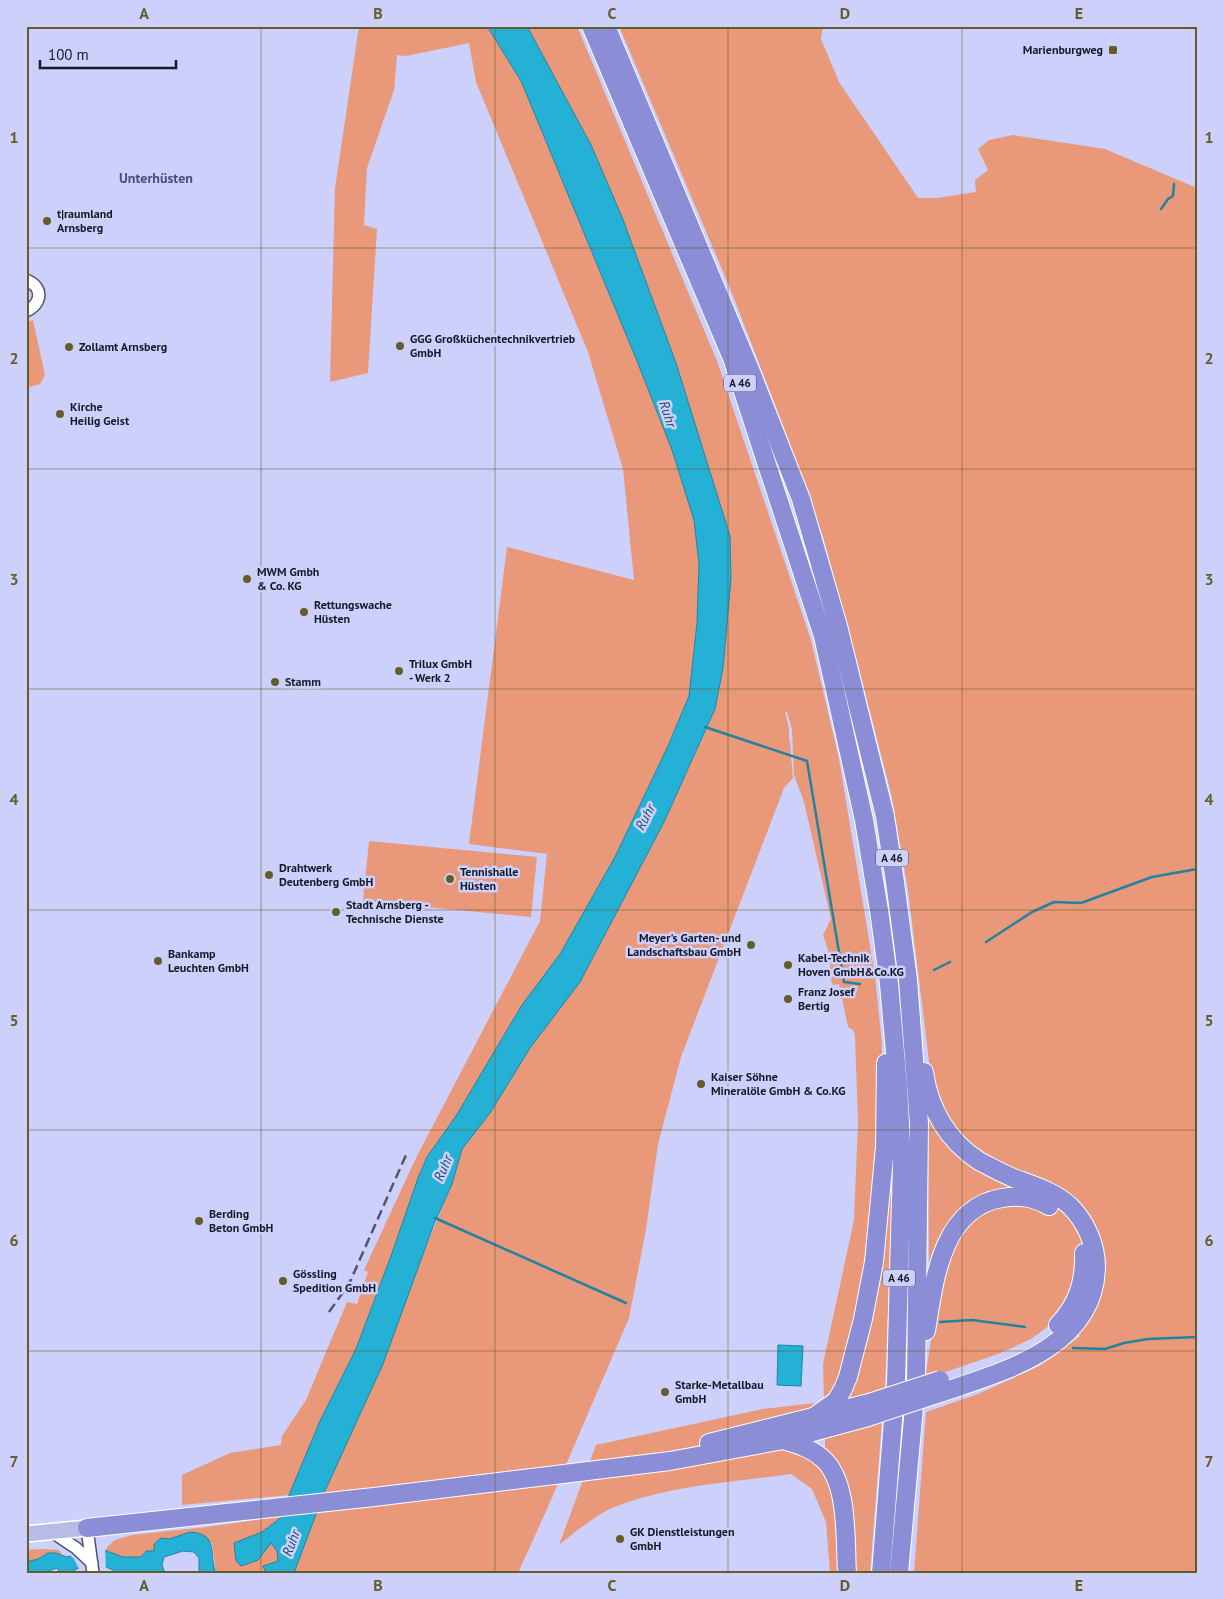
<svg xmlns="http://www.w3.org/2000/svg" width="1223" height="1599" font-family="'PT Sans',sans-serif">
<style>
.green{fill:#e99879}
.water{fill:#25b1d6;stroke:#2183a2}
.pier{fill:#ccd0fb}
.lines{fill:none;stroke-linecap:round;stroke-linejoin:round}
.stream{stroke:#2183a2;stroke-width:2.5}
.minor-casing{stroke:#505277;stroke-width:14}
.major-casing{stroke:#fff;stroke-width:18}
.highway-casing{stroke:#fff;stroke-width:20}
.minor{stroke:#fff;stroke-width:11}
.major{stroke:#b9bbe7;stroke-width:15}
.highway{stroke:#8b8ed7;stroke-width:18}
.rail{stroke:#54566e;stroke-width:2.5;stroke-dasharray:10 5;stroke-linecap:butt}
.highway-bridge-casing{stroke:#fff;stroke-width:20;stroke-linecap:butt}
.highway-bridge{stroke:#8b8ed7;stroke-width:18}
.grid{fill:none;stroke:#645d29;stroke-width:1;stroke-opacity:0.55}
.poi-dot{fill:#645d29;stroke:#ccd0fb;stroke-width:2}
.labels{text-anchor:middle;stroke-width:5;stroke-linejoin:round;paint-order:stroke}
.shield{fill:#ccd0fb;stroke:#4d4f67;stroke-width:1}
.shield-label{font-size:11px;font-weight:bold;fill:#171827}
.poi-label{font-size:12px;font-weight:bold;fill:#171827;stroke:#ccd0fb;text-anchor:start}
.neighbourhood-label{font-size:14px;font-weight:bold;fill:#4b4d72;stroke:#ccd0fb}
.water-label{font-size:14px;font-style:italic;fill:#1b5060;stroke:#ccd0fb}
.neatline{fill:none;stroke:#645d29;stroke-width:2}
.grid-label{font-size:16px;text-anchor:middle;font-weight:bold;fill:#645d29}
</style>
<rect width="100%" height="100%" fill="#ccd0fb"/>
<g class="green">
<path d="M359,26H487L521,81L635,356L672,450L694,520L699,564L697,623L689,696L668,746L615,857L560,954L522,1005L456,1116L427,1157L418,1178L391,1256L356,1349L320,1421L289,1495L182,1505V1475L230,1453L281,1445L282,1436L306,1400L347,1302L357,1304L368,1272L364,1270L416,1158L540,921L547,854L469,844L507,547L634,580L623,469L588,352L476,82L469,43L406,56L397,55L394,90L367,168L364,225L377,229L368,373L330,382L335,188Z"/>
<path d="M527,26H577L717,361L811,640L839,759L875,976L882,1045L879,1139L864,1285L843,1375L824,1402L807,1457L821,1467L831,1483L840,1573H830L826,1522L812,1489L791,1474C733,1482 672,1485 617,1506C598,1513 575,1532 559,1545L596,1445L763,1409L824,1402L823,1364L854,1220L858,1123L855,1036L853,1030L848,1027L839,984L833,985L829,974L831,959L823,935L831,919L804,802L794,775L792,729L787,712L785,711L789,729V738L790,743L793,778L784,788L681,1057L658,1144L646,1229L629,1318L547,1509L518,1573H294L324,1493L452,1184L462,1149L490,1113L530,1048L580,982L664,822L709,724L715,709L723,668L731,579L730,536L676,363L622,217L591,145Z"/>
<path d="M619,26H823L821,39L839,82L918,198H937L976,192L975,180L988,170L978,149L989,140L1013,135L1105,149L1197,188V1573H914L926,1412L978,1394L1039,1366L1080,1336L1058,1319L1031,1339L998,1354L925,1379L941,1275L929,1271L928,1119L940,1111L931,1077L908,890L891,793L857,661L823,537L789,441L730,288Z"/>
<path d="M33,320L45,375L40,384L26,388V323Z"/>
<path d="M369,841L537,857L531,917L363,901Z"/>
<path d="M889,1191L893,1192L885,1389L839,1407Z"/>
<path d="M882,1420L870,1573H856L825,1453V1435Z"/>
<path d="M283,1516L262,1532L234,1544L258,1560L271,1543L277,1551L278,1561L263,1566L265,1571L262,1573H216L212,1543L190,1532L169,1539L155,1551H146L141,1557H123L106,1551L107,1547L115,1540L132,1535L207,1527Z"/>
<path d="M44,1549L59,1550L62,1555L48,1553L38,1559L26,1562V1550Z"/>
</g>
<g class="water">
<path d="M487,26H527L591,145L622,217L676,363L730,536L731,579L723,668L715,709L664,822L580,982L530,1048L490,1113L462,1149L452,1184L434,1224L383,1364L324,1493L294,1573H262L265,1571L263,1566L278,1561L277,1551L271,1543L258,1560L241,1566L236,1561L234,1543L262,1532L283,1516L289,1495L320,1421L356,1349L391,1256L418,1178L427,1157L456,1116L522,1005L560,954L615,857L668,746L689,696L697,623L699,564L694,520L672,450L635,356L521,81Z"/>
<path d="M778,1345L803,1346L801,1386L777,1385Z"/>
<path d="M190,1532C220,1534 208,1554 216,1573H199V1558L194,1552L183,1551L164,1557L162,1565L165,1573H120L101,1565L85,1566L74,1570V1573H60L57,1568L43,1573H26V1562L38,1559L48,1553H56L67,1557L99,1548L123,1557H141L146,1551H154V1544L161,1538L169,1539Z"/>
</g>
<path class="pier" d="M100,1545L105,1547L106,1570L101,1568L80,1571L74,1559L69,1554L83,1546Z"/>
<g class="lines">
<g class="stream">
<path d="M1161,209L1168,199L1173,196L1174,184"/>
<path d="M705,727L807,761L844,982L860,984"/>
<path d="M986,942L1032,912L1054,902L1081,903L1152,877L1197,869"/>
<path d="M934,970L950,962"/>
<path d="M435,1218L626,1303"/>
<path d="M940,1322L972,1320L1025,1327"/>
<path d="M1073,1348L1105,1349L1124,1343L1148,1339L1197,1337"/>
</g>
<defs>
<g id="minor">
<path d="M26,280C44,287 42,304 26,311"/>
<path d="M87,1528L93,1573"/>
<path d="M52,1532L76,1548L92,1563"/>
</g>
<path id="major" d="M26,1534L87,1528"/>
<g id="highway">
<path d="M591,26L732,358L823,636L864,820L879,910L889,984L898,1086L902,1163L896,1382L881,1573"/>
<path d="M606,26L751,372L801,499L838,626L885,816L895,882L908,980L919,1124L916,1385L899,1573"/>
<path d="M924,1072C929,1109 948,1141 979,1161C991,1167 1003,1174 1016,1179C1035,1186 1055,1192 1070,1206C1086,1222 1096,1245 1096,1267C1095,1348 1002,1372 940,1393"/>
<path d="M1058,1325C1078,1304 1085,1281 1084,1253"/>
<path d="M926,1331C934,1282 941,1208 1002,1198C1020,1195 1033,1197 1049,1206"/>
<path d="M812,1418L836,1401L843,1389L848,1377L863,1319L874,1262L885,1147L886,1063"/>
<path d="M783,1440C796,1444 811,1448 822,1458C849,1481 845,1540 847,1573"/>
<path d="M709,1443L869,1403"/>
<path d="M87,1528L374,1497L670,1461L783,1440L868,1417"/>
</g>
</defs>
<use href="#minor" class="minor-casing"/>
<use href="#major" class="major-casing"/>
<use href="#highway" class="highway-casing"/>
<use href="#minor" class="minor"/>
<use href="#major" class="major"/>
<use href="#highway" class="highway"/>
<path class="rail" d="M329,1312L349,1284L406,1155"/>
<defs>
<g id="highway-bridge">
<path d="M869,1403L940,1380"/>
<path d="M868,1417L940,1393"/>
</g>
</defs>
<use href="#highway-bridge" class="highway-bridge-casing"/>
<use href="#highway-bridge" class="highway-bridge"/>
</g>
<path class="grid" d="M261,26V1573M495,26V1573M728,26V1573M962,26V1573M26,248H1197M26,469H1197M26,689H1197M26,910H1197M26,1130H1197M26,1351H1197"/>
<g class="poi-dot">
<rect x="1108" y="45" width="10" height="10" rx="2.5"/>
<circle cx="47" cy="221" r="5"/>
<circle cx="400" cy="346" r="5"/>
<circle cx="69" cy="347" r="5"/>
<circle cx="60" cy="414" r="5"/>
<circle cx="247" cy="579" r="5"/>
<circle cx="304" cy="612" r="5"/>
<circle cx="399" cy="671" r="5"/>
<circle cx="275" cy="682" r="5"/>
<circle cx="269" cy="875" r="5"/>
<circle cx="450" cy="879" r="5"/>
<circle cx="336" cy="912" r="5"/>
<circle cx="751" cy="945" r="5"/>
<circle cx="158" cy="961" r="5"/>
<circle cx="788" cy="965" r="5"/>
<circle cx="788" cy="999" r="5"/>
<circle cx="701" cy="1084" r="5"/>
<circle cx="199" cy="1221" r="5"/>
<circle cx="283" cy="1281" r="5"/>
<circle cx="665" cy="1392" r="5"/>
<circle cx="620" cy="1539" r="5"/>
</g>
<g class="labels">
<g class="shield">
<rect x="724" y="374.5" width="32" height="17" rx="4"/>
<rect x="876" y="849.5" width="32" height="17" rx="4"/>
<rect x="883" y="1269.5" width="32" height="17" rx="4"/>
</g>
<g class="shield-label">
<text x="740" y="387">A 46</text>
<text x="892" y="862">A 46</text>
<text x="899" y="1282">A 46</text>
</g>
<g class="poi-label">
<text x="1103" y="54" text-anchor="end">Marienburgweg</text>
<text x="57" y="218">t|raumland<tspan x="57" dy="14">Arnsberg</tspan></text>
<text x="410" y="343">GGG Großküchentechnikvertrieb<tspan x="410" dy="14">GmbH</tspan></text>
<text x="79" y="351">Zollamt Arnsberg</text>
<text x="70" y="411">Kirche<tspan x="70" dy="14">Heilig Geist</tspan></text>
<text x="257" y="576">MWM Gmbh<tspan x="257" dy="14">&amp; Co. KG</tspan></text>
<text x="314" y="609">Rettungswache<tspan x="314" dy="14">Hüsten</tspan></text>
<text x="409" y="668">Trilux GmbH<tspan x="409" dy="14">- Werk 2</tspan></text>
<text x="285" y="686">Stamm</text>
<text x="279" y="872">Drahtwerk<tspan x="279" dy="14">Deutenberg GmbH</tspan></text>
<text x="460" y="876">Tennishalle<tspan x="460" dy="14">Hüsten</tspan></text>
<text x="346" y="909">Stadt Arnsberg -<tspan x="346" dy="14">Technische Dienste</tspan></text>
<text x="741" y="942" text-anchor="end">Meyer's Garten- und<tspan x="741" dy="14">Landschaftsbau GmbH</tspan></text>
<text x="168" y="958">Bankamp<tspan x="168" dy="14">Leuchten GmbH</tspan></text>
<text x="798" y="962">Kabel-Technik<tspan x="798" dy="14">Hoven GmbH&amp;Co.KG</tspan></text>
<text x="798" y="996">Franz Josef<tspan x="798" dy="14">Bertig</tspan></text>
<text x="711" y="1081">Kaiser Söhne<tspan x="711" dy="14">Mineralöle GmbH &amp; Co.KG</tspan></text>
<text x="209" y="1218">Berding<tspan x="209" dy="14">Beton GmbH</tspan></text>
<text x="293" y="1278">Gössling<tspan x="293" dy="14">Spedition GmbH</tspan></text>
<text x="675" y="1389">Starke-Metallbau<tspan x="675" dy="14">GmbH</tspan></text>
<text x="630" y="1536">GK Dienstleistungen<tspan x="630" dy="14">GmbH</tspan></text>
</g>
<g class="neighbourhood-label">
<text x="156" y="183">Unterhüsten</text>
</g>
<g class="water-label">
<text transform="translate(668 414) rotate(72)" y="5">Ruhr</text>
<text transform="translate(645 817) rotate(-62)" y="5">Ruhr</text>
<text transform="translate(443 1168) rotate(-67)" y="5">Ruhr</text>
<text transform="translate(291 1543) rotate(-70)" y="5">Ruhr</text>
</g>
</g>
<rect width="1223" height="1599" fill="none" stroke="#ccd0fb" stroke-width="55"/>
<path d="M40 60v8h136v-8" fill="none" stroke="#171827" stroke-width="2.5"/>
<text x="48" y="60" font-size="15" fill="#171827" stroke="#ccd0fb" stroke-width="4" paint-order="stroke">100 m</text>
<rect x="28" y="28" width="1168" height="1544" class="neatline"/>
<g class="grid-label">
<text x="144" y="19">A</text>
<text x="378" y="19">B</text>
<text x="612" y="19">C</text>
<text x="845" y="19">D</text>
<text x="1079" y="19">E</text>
<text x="14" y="143">1</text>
<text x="1209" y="143">1</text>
<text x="14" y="364">2</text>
<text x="1209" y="364">2</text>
<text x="14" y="585">3</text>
<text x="1209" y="585">3</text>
<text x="14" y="805">4</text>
<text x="1209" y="805">4</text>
<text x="14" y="1026">5</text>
<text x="1209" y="1026">5</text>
<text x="14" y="1246">6</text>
<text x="1209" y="1246">6</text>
<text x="14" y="1467">7</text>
<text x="1209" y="1467">7</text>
<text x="144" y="1591">A</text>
<text x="378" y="1591">B</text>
<text x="612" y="1591">C</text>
<text x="845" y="1591">D</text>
<text x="1079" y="1591">E</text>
</g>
</svg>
